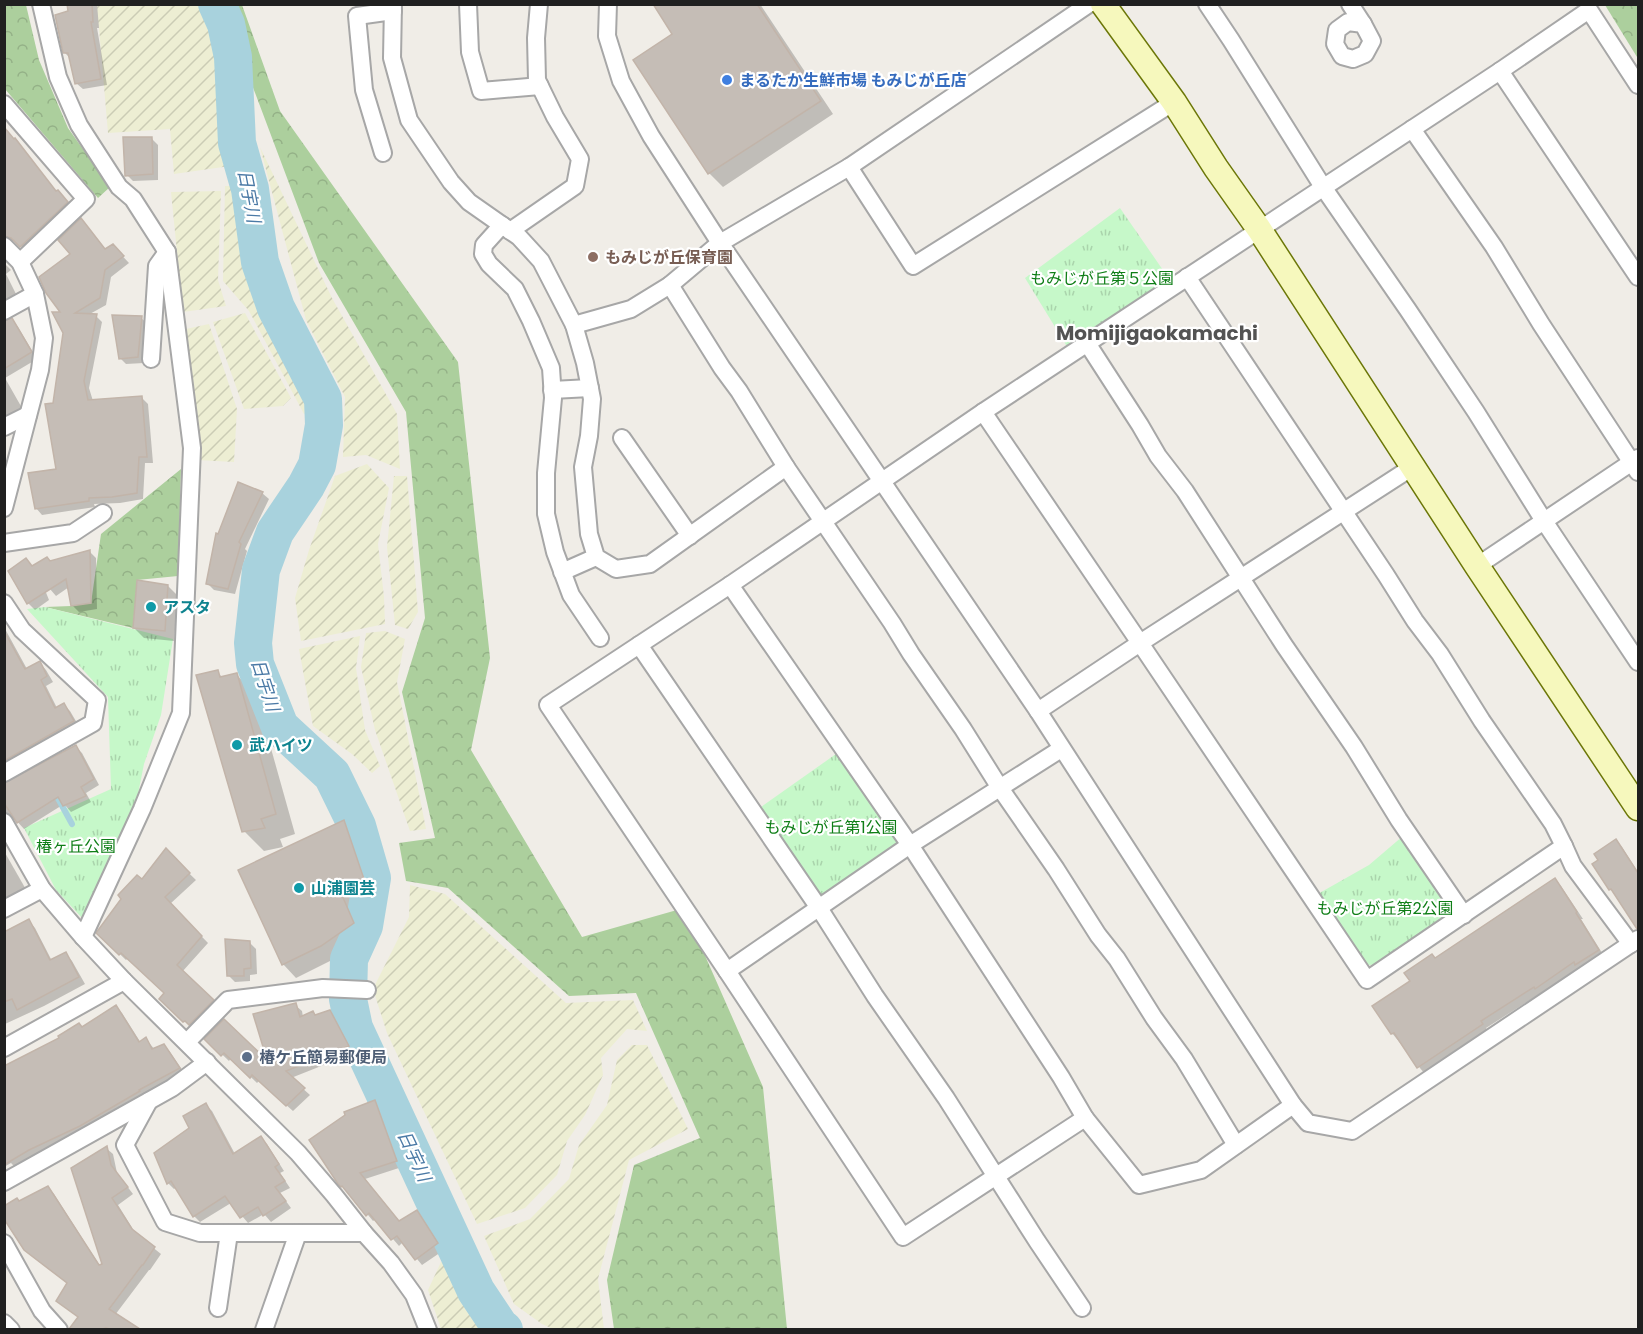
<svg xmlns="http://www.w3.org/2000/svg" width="1643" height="1334" font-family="Poppins,'Noto Sans JP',sans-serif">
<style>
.farmland{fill:url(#farmland-furrows)}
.forest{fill:url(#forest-crowns)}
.park{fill:url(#park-tufts)}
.shadow{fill:#0003}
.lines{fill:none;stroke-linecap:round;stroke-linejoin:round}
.stream{stroke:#a8d2dd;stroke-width:6}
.river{stroke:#a8d2dd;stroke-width:38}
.building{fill:#c5bdb6;stroke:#c2b4a9;stroke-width:1.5}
.street-casing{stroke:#a7a7a7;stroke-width:20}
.secondary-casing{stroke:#6c7708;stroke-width:27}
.street{stroke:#fff;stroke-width:16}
.secondary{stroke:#f6f8bd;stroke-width:24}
.shop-dot{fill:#3f7fe0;stroke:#fff;stroke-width:2}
.education-dot{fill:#8d6e63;stroke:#fff;stroke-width:2}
.culture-dot{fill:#0f9aa8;stroke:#fff;stroke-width:2}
.service-dot{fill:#5c6f8a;stroke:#fff;stroke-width:2}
.labels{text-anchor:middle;stroke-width:4.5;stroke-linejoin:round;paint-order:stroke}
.shop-label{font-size:16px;font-weight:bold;fill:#366cbe;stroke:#fff;text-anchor:start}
.education-label{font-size:16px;font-weight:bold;fill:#785e54;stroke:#fff;text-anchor:start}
.park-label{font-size:16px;fill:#0e7e16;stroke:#fff}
.culture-label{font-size:16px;font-weight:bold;fill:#0d838f;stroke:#fff;text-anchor:start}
.service-label{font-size:16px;font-weight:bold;fill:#4e5e75;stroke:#fff;text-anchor:start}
.water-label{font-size:18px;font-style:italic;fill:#4b7aa6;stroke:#fff}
.quarter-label{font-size:20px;font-weight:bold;fill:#535353;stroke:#fff}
</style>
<defs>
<pattern id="farmland-furrows" width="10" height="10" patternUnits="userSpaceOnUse" patternTransform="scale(1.5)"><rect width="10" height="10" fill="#edeed3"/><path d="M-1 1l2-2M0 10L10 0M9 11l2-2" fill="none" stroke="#cbccb5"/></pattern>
<pattern id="forest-crowns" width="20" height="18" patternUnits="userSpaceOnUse" patternTransform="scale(1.5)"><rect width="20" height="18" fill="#accf9d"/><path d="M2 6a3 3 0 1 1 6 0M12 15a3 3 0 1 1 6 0" fill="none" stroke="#94b187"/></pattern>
<pattern id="park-tufts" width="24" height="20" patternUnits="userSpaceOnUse" patternTransform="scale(1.5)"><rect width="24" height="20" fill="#c6f8c9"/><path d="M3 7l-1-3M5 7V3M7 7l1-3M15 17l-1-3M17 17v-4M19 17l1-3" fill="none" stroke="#aad4ac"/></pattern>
</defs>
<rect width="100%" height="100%" fill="#f0ede7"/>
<g class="farmland">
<path d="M97,5H205L228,62L237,165L174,174L170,129L108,133Z"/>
<path d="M260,147L332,298L397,414L400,469L366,455L343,457L345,397L306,320Z"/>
<path d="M225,186H241L247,262L256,287L285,340L317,410L304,414L249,311L223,281Z"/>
<path d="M221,191L218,280L226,306L183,312L171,192Z"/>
<path d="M245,313L291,398L283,406L244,409L213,322Z"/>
<path d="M209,324L237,409L234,462L197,460L186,329Z"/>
<path d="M367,464L389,488L378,544L384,597L385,624L301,641L295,598L309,550L335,476Z"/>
<path d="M394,476H407L418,612L408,629L395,625L387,547Z"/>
<path d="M385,631L405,639L397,682L426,829L410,831L375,730L361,667L366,633Z"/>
<path d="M360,636L356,668L365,730L380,766L372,773L352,754L313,726L299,649Z"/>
<path d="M410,885L445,894L566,1003L633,1000L647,1031L627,1029L601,1058L603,1075L585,1115L567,1141L557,1175L525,1208L477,1224L387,1033L373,989L409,917Z"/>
<path d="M632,1045H647L688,1129L629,1160L598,1279L604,1329H553L542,1324L514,1304L484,1236L530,1219L569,1179L579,1145L607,1105L617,1060Z"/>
<path d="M441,1262H455L494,1329H441L428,1290Z"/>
</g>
<g class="forest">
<path d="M4,5H26L39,60L68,128L110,187L98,198L5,89Z"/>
<path d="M222,5H242L280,111L458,362L490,658L471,750L582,937L684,908L763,1087L787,1329H614L607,1280L634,1165L700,1138L636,993L569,996L448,888L406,881L399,843L435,838L402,692L425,618L406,412L319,263Z"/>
<path d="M1605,5H1638L1637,57Z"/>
<path d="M181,469L178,576L137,580L133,628L45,607L71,606L91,603L101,534Z"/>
</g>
<g class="park">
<path d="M1120,208L1174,286L1071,353L1025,278Z"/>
<path d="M45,607L173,639L161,715L144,764L136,804L84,920L56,890L24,828L111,789L108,697L27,609Z"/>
<path d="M843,749L910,845L819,908L754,812Z"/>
<path d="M1403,836L1447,906L1446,919L1381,964L1369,965L1355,952L1316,895L1369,865Z"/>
</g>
<g class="shadow">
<path d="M69,4H97L99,28H97L107,85L83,89L76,83L71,59L65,53L70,12Z"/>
<path d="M662,4H760L833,114L723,187L709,173L635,60L674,34Z"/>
<path d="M4,128L57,193L64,198L73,209L28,253L20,245L14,241L4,244Z"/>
<path d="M151,138L158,145V180L133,181L127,175Z"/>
<path d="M113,246L129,263L111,277L106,305L88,315L96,316L102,322L89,388L93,401L141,397L148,404L153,463H145L143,499L120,503L94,504L95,507L42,515L36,508L58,470L55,404L65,333L64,314L106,250Z"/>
<path d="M4,263L11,270L6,274L17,296L4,309Z"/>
<path d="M141,318L148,324L144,363L126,364L120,358Z"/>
<path d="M12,320L18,327L37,359L5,378L22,408L4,418V323Z"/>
<path d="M262,493L269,499L245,549L247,551L235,594L214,590L207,583L219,536Z"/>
<path d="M90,552L96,558L97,609L79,612L73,606L69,587L56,596L50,589L45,563Z"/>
<path d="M10,572L39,575L49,600L35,610L28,603Z"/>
<path d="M168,586L178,596L174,641L144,638L134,628Z"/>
<path d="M4,627L27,669L40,663L46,670L53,682L46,686L57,708L64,705L70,711L80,728L13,766L6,759L4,760Z"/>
<path d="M217,672L223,678L237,675L256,695L295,834L280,839L283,847L264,851L244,831Z"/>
<path d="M76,747L82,753L99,785L86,793L91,802L71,812L64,804L24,829L15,819L6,818L4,820V789Z"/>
<path d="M343,822L357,835L377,896L353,907L366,937L334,959L296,978L283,964Z"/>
<path d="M1616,841L1622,847L1638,872V928L1617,895L1610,889Z"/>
<path d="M4,851L28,893L4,903Z"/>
<path d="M166,851L196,880L170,904L208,943L182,972L219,1007L191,1027L161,999L166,993L128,958L126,960L98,933Z"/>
<path d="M1555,880L1561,886L1583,919H1581L1604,956L1542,994L1541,993L1486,1028L1488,1031L1424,1073L1392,1033L1412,982L1435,959Z"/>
<path d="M29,921L35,928L52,961L66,954L72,961L85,984L44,1006L5,1024L6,1026L4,1027V942Z"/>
<path d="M249,942L256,949L257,974L250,975V981L235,982L229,976Z"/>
<path d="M295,1005L302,1011L303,1017L313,1013L317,1016L330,1011L336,1018L354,1053L291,1078L310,1095L293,1111L259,1081L257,1083L231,1058L229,1061L206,1039L270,1066Z"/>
<path d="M116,1007L122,1013L141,1043L146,1039L155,1050L164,1045L170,1052L185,1074L16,1168L11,1163L4,1167V1067L82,1028Z"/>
<path d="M375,1101L381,1108L402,1167L365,1179L400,1222L417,1212L423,1218L444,1250L422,1265L403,1242L399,1246L376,1219L373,1221L349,1192Z"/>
<path d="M206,1105L212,1111L235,1154L260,1138L267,1144L284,1171L280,1173L290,1188L280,1193L291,1208L271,1222L264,1214L248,1223L231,1203L200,1222L194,1216L177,1187L174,1189L168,1183L191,1128Z"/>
<path d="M106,1148L113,1154L117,1173L133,1194L118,1205L136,1234L161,1254L150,1270H149L115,1315L132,1328L128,1330H80L75,1324L79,1318L68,1284L19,1202L48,1188L54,1194L100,1266L103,1265Z"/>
</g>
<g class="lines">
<path class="stream" d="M54,791L72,824"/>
<path class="river" d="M217,4L226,24L233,57L237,143L250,189L260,262L276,308L323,399L324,425L317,465L306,486L275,532L261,570L253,643L255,664L280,727L332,775L357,826L372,878L364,926L349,959L348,999L354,1028L476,1291L500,1327L504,1330"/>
</g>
<g class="building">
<path d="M67,4H92L93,22H91L101,79L75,84L68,53H63L55,15L68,11Z"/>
<path d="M653,4H757L821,101L708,174L633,60L672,34Z"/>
<path d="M4,127L14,139L15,138L56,191L58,190L68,202L20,247L11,238L4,236Z"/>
<path d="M123,137H152L153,174L125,176Z"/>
<path d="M81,218L105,249L113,244L124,256L105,270L100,298L75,313L97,314L84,381L88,400L142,396L147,457H139L137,493L112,497L89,498V501L35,509L28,473L56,469L45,404L53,403L63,333L52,312H60L46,293L39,277L70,254L58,240Z"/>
<path d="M112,315L142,316L138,357L119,359Z"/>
<path d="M12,318L32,352L4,369V321Z"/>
<path d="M238,482L263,492L239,542L241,544L228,589L206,584L216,533L218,534Z"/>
<path d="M90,550L91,603L71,606L66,579L27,604L8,571L26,558L32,566L47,557L50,561Z"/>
<path d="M137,580L168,585L165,631L133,628Z"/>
<path d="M4,631L25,669L40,661L47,676L41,680L55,708L64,703L74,721L4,761Z"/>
<path d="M218,670L220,677L237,673L276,814L261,819L265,828L242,832L196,675Z"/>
<path d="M76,745L94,779L81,787L86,796L63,806L58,797L17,823L4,803V783Z"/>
<path d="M344,820L365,882L341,893L354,923L321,946L282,965L238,870Z"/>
<path d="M1616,839L1638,873V929H1637L1611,889L1609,890L1592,864L1598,860L1594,854Z"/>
<path d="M166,848L190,873L165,897L202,936L177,965L214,1000L189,1025L185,1021L183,1022L159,999L164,993L121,953L119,955L96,933L121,899L118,895L137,875L142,879Z"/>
<path d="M1555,878L1577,912L1576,913L1599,950L1575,965L1574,962L1535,989L1534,987L1481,1021L1483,1024L1417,1068L1394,1033L1391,1034L1372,1006L1410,981L1404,973L1432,954L1435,958Z"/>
<path d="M29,919L50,960L66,952L79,977L17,1010L12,999L4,1002V932Z"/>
<path d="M225,939L250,941L251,968L244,969V976H227Z"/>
<path d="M296,1003L300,1017L313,1011L315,1015L330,1010L349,1046L286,1071L305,1088L286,1106L252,1075L250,1078L224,1053L221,1056L204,1039L224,1019L267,1060L253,1014Z"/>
<path d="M116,1005L139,1042L146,1037L152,1049L164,1044L180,1068L139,1090L140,1091L80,1126L29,1150L4,1165V1066L59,1038L58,1036L79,1023L82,1027Z"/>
<path d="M375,1100L397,1161L360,1173L399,1221L417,1210L438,1243L415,1260L397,1236L391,1240L369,1213L366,1216L342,1186L341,1187L338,1184L309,1140L345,1115L344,1112Z"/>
<path d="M206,1103L233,1154L261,1136L279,1164L275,1167L285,1181L275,1187L286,1201L263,1216L258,1207L240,1218L225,1196L193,1217L171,1181L167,1184L154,1153L189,1128L183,1116Z"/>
<path d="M107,1146L111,1165L128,1187L112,1198L132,1229L155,1247L143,1265H142L109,1309L140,1329H110L106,1328L102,1329H69L78,1317L56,1301L67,1283L24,1250L4,1219V1206L17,1198L19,1201L48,1186L99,1265L102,1264L71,1168Z"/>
</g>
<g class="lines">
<defs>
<g id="street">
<path d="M41,4L58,77L79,125L119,187L133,199L167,252L192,448L181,713L142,809L83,937"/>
<path d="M393,4L392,58L409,120L451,182L469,202L519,237L541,261L574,325L631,309L670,285L722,368L739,391L786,467L892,623L911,654L963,729L1000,788L1056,869L1098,935L1117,959L1154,1018L1184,1059L1236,1145"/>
<path d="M468,4L470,52L481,91L540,86"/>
<path d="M608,4L607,36L621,81L651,136L720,243L1038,711L1293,1105L1308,1123L1352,1131L1638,939"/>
<path d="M1089,4L849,167L913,266L1174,102"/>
<path d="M1207,4L1231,40L1323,187L1408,310L1476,412L1544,521L1638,662"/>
<path d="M1350,4L1363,24"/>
<path d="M1348,22L1363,24L1372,41L1365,54L1353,59L1342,56L1335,44L1337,30Z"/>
<path d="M1500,71L1638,277"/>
<path d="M4,104L86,199L20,262"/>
<path d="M1412,129L1494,247L1541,324L1638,472"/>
<path d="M383,153L364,90L357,16L393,11"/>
<path d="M502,225L484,245L483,254L489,264L515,289L531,321L551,368L553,398L546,473V514L555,552L571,595L600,638"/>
<path d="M510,231L575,186L580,159L555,117L537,80L536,38L539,4"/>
<path d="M4,246L20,262L35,294L44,338L40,370L4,508"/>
<path d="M1187,277L1386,575L1415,621L1440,654L1482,721L1553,824L1564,846"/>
<path d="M670,285L720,243L849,167"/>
<path d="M4,311L35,294"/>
<path d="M574,325L585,363L592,399L589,436L583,467L589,534L596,557L616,569L650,564L786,467"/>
<path d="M1087,343L1140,425L1158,456L1185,491L1284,645L1354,747L1399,820L1464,915"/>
<path d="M151,359L157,266L167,252"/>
<path d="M552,390L590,388"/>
<path d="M983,412L1140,643L1367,980L1564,846L1573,866L1631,944"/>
<path d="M4,427L28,415"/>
<path d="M622,438L690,536"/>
<path d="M4,543L73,533L103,513"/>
<path d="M1477,566L1638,458"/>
<path d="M562,572L596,557"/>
<path d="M730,585L910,845L1061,1077L1085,1118L1139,1185L1201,1170L1293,1105"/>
<path d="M4,603L22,630L97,700L93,723L4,773"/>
<path d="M639,645L819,908L875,996L946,1098L1037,1241L1082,1308"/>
<path d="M1038,711L1140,643L1414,466"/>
<path d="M4,822L42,889L83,937L124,981L298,1153L334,1195L364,1233L391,1263L414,1295L428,1330"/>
<path d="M4,909L42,889"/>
<path d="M727,971L910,845L1061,749"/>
<path d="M187,1042L228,1000L323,988L367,990"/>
<path d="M4,1048L124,981"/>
<path d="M149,1101L125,1145L165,1222L200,1233H364"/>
<path d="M1085,1118L903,1237L727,971L548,705L730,585L983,412L1500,71L1589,10L1638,85"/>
<path d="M4,1182L172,1088L207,1062"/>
<path d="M4,1243L42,1311L59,1330"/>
<path d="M218,1308L229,1233"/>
<path d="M4,1323L11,1330"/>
<path d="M264,1330L298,1233"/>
</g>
<path id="secondary" d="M1103,4L1174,102L1216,168L1259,229L1477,566L1638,808"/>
</defs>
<use href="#street" class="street-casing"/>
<use href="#secondary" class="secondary-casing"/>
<use href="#street" class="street"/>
<use href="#secondary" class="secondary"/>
</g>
<circle class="shop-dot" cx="727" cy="80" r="6"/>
<circle class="education-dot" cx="593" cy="257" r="6"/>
<g class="culture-dot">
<circle cx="151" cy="607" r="6"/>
<circle cx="237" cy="745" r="6"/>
<circle cx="299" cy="888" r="6"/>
</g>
<circle class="service-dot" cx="247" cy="1057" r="6"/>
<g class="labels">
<g class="shop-label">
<text x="739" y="86">まるたか生鮮市場 もみじが丘店</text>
</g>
<g class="education-label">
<text x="605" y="263">もみじが丘保育園</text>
</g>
<g class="park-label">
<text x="1102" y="284">もみじが丘第５公園</text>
<text x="831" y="833">もみじが丘第1公園</text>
<text x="76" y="852">椿ヶ丘公園</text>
<text x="1385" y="914">もみじが丘第2公園</text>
</g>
<g class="culture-label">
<text x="163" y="613">アスタ</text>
<text x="249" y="751">武ハイツ</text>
<text x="311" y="894">山浦園芸</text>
</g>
<g class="service-label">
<text x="259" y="1063">椿ケ丘簡易郵便局</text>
</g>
<g class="water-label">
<text transform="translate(249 196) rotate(79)" y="6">日宇川</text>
<text transform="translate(265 685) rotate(72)" y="6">日宇川</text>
<text transform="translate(414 1156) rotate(65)" y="6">日宇川</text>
</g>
<g class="quarter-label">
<text x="1157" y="340">Momijigaokamachi</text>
</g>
</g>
<rect width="1643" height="1334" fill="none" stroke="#202020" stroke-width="12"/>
</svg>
